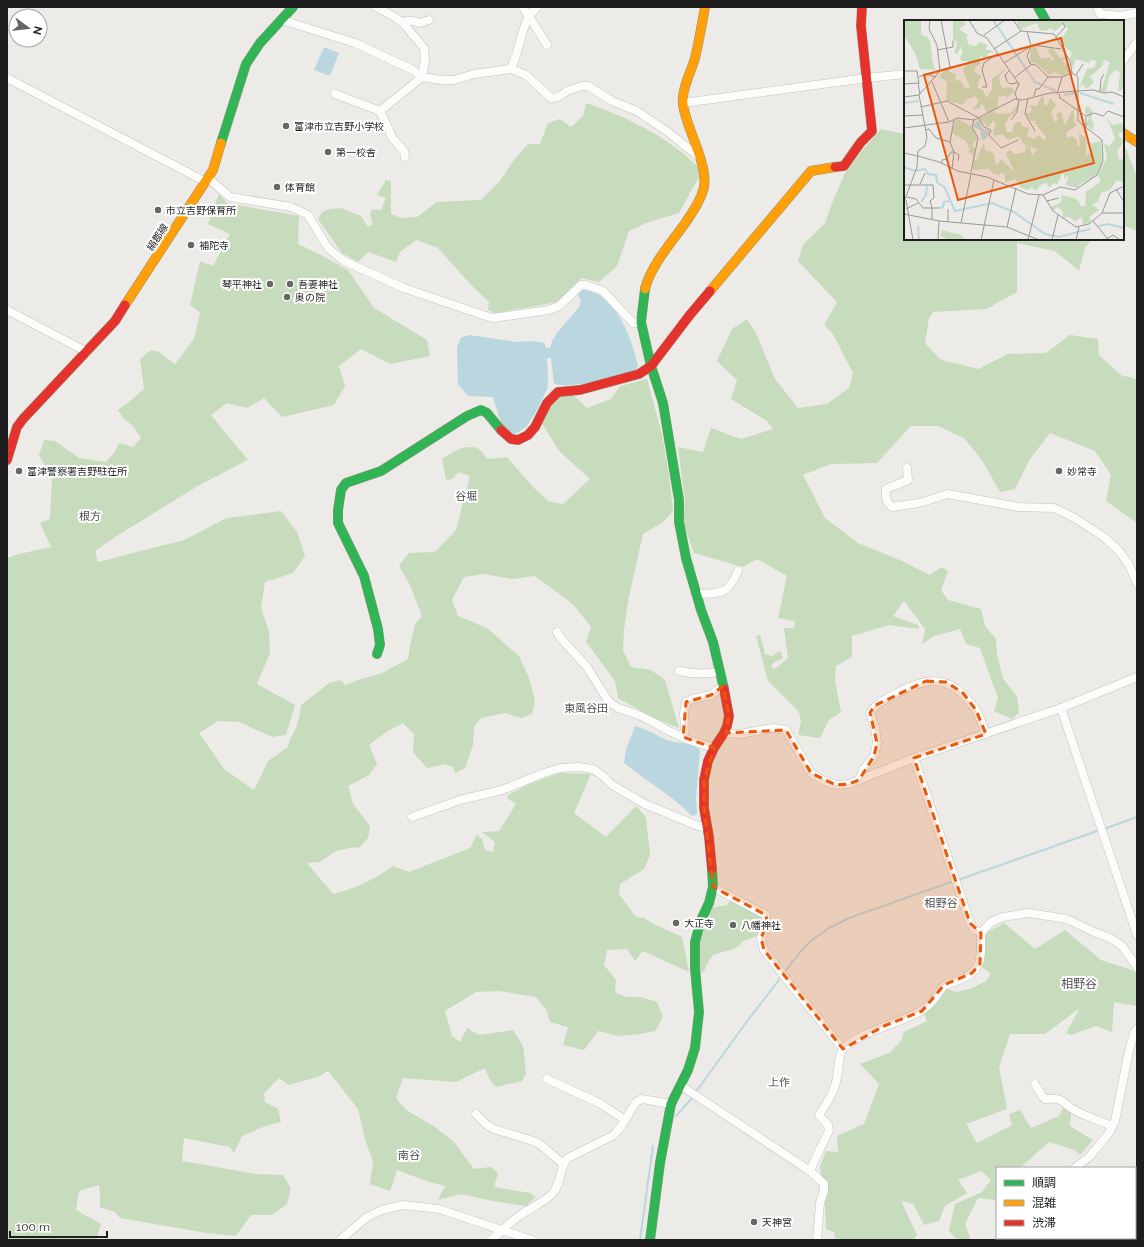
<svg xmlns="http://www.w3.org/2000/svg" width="1144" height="1247" font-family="Raleway,'Noto Sans JP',sans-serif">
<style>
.forest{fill:#c6dcbc}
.water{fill:#bad7e0}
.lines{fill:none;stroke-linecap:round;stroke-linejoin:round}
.stream{stroke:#bad7e0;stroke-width:2}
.street-casing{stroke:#c5c4c3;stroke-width:9}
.fast-casing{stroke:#94977e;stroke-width:10}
.slow-casing{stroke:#94977e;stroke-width:10}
.jam-casing{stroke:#94977e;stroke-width:10}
.street{stroke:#fcfcfb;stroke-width:8}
.fast{stroke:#30b455;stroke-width:9}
.slow{stroke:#ff9f0a;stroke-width:9}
.jam{stroke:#e5322d;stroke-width:9}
.marked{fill:#e8590c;fill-opacity:0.2;stroke:#e8590c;stroke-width:3;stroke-dasharray:8 5;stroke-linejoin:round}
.poi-dot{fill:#666664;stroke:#fff;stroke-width:1.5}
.labels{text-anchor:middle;stroke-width:4;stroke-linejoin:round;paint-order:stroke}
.poi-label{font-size:10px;fill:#1e1e1e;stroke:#fff;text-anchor:start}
.street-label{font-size:10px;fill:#1e1e1e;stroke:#fff}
.neighbourhood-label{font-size:11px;fill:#515151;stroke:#fff}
.quarter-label{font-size:12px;fill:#515151;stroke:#fff}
.inset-river{fill:none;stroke:#bad7e0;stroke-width:2}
.inset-road{fill:none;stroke:#9a9997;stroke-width:1}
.view{fill:#e8590c;fill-opacity:0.15;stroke:#e8590c;stroke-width:2}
.inset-edge{fill:none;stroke:#1e1e1e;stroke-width:2}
</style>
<rect width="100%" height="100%" fill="#ecebe7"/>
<g class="forest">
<path d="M586,103C619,114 651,129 679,150C687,156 694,164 702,171L679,213L646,223L629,231L617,266L599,282L582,278L558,302L495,313L488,310L489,302L472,286L438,248L416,240L400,252L396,262L368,252L358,262L342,253L318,219L322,212L330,209L341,208L361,216L368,227L373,224L370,216L372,209L381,210L386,198L377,195L386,180L391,181V214L401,218L417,217L437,202L481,200L500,181L514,160L528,144H540L548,123L560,119L571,127L583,116Z"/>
<path d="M881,129L905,134V239H1092L1085,248L1079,271L1055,251L1017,243V292L986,309L933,312L929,318L925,343L941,360L979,369L1007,354L1046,353L1070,335L1098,339L1099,355L1122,376L1131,377L1137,380V523L1106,501L1111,475L1095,451L1050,433L1030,459L1015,489L1000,492L982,460L964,438L938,426H911L877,463L831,464L803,475L825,518L858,543L902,561L929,575L942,567L948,571L941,590L948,600L981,609L985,626L996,639L997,654L1003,679L1017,696L1019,713L1012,719L994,711L998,698L980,648L966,644L960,629L934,636L922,644L925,629L904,601L893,616L918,625L919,629L889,625L852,636V657L836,666L835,681L841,712L829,720L820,738L798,735L801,722L799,712L768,681L756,636L760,635L765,654L772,656L780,651L783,658L773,663L771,667L775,669L788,658L784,628H794L795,621L778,618L787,576L757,559L743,567L694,553L683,522L685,501L678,447L703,452L711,428L741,439L773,429L767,421L731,399L737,380L717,361L732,329L747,319L756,333L775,379L798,408L827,404L849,388L853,373L833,334L824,325L837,302L798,261L803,245L825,223L832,203L844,175L866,146Z"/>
<path d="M1123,146L1127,150L1130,160L1137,176V231L1123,225Z"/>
<path d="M219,194L227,203L299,216L298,244L319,254L348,270L374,308L427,340L430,356L390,364L361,349L339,366L345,386L334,405L282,417L264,398L247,408L227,403L211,415L248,460L201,484L115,537L95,551L98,562L184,540L227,518L281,511L297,532L305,556L293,573L265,582L261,608L269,632L270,653L257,684L295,705L286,735L272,737L239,722L218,721L199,733L224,769L254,790L268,761L288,747C290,735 295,734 297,725C299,719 300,712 301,705L329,683L341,680L345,685L358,680L382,673L408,659L410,646L415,624L422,616L410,585L399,566L409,553L435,552L456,530L470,476L458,472L453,479L446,480L442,459C453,452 466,443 479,449C482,451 485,456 487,459L507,457L532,486L548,501L563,504L590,479L559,451L542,423L554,396L572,394L587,408L611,399L620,386L647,379L662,434L669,475L673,511L663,522L643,534L628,601L624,630L623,650L631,667L651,670L665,680L679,728L654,718L618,698L615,681L586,642L591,627L573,604L535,576L512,579L485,574L464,577L452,600L458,616L487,628L519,656L529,678L532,689L535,701L532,714L521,718L505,713L481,718L474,727L473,745L465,768L455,773L453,767L445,764L427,768L413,752L414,734L403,723L386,732L369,745L377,764L369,775L348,786L353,804L370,826L368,838L359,848L354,847L336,851L320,862L307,863L333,894C355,889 375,879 393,866L409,872L470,848L477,835L482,839L485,850L493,852L495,842L482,832L499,831L516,804L507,798L508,795L529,784L560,773L591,774L574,813L606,837L636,806L646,817L650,855L644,869L620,884L619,894L636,917L644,918L652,923L682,937L689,972L643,951L635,961L627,949L607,950L604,965L616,980L615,992L626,997H640L657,1002L663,1017L655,1031L641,1034L618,1036L598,1031L584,1050L563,1045L568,1027L550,1022L546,1009L536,997L499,991L476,992L445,1011L452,1036L460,1042L467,1028L479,1035L513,1030L523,1046L526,1074L522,1081L496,1087C490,1082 488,1075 485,1068L456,1082L403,1078L396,1098L406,1110L435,1127L453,1141L474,1169L491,1167L498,1173L494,1187L530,1193L536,1197L526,1206L493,1201L461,1194L438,1200L445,1186L429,1182L397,1170L390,1191L370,1184L373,1161L366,1143L358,1109L328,1071L320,1076L289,1085L279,1078L264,1093L265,1102L278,1109L281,1122L265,1126L242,1136L234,1153L230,1147L184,1138L182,1161L256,1174L283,1175L291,1188L287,1204L272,1215H251L236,1236L207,1233L120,1218L115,1212L100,1207V1195L99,1185L79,1191L76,1210L101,1224L96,1240H7V558L19,554L51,547L40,523L50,519L52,478L39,455L44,440L55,441L79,458L106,462L114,453L119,443L133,447L141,438L133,426L123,418L118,410L129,402L144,389L140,359L151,350L159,352L175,364L194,339L200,313L190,305L200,261L213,266L230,234L208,224Z"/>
<path d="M736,900L762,916L764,922L762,931L755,937L743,941L739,946L732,950L726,951L713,955L708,962L704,971L701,974L699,973L698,951L704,924L711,908L727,905L729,902Z"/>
<path d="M1004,923L1035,949L1065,930L1101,960L1132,970L1137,973V1006L1114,1002L1112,1032L1096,1026L1071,1035L1066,1033L1080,1008L1045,1034H1010L999,1067L1007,1109L966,1124L977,1143L1012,1125L1009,1114L1020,1110L1031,1128L1059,1116L1063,1108L1071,1113L1070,1126L1093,1140L1080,1155L1075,1150L1049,1142L1020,1168H997V1200L978,1198L965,1224L971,1240H957L949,1231L955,1204L982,1192L991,1180L981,1171L958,1180L967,1193L945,1206L939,1221L924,1225L913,1204L901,1201L917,1235L913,1240H835L834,1232L826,1229L825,1203L820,1167L826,1151L838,1152L837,1136L864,1124L879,1084L860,1064L889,1053L901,1041L904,1032L927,1021L923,1012L944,988L957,992L970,989L986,981L991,974L981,966L984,934Z"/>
<path d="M1135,1221H1137V1240H1090V1238H1135Z"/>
</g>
<g class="water">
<path d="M324,47L339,53L330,76L314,70Z"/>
<path d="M582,289C586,291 593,292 597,294C621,308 632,340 638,366L635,371C612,377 576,389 554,384L551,358H547L548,382L547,389L537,410L527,426L514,435L503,426L499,417L493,397L468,396L458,384L457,347L461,338L469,335L516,342L534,341L544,343L546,348H550L552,341L557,333L579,307L581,301L577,293Z"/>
<path d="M635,726C647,729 656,735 667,740C678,744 690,741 700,750L696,798L697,814L692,816C672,795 646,781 624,763L626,750Z"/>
</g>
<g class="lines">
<g class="stream">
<path d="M1104,829L1137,817"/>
<path d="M958,880L1100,830"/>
<path d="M784,973L801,951L812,940L829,928L849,918L954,881"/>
<path d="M695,1093L748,1020L782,976"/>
<path d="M676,1116L693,1097"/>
<path d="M640,1240L653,1146"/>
</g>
<defs>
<g id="street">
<path d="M523,7L547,45"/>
<path d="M1097,7L1100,14L1120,16L1137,13"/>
<path d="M282,20L355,43L413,70L422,77L425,60L424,48L403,23L393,16L376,7"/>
<path d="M403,23L406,21H413L419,23L429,20"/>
<path d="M1123,61L1137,42"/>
<path d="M511,69L526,75L551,98L558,97L567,91L582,86H588L612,101L637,111L668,132L699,157"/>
<path d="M7,78L206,182"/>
<path d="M335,94L380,111L422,77L441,80H454L474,74L511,69L517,53L522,34L528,17L537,7"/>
<path d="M683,103L867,78L905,74"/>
<path d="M380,111L393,139L404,151L405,157"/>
<path d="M208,178L230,197L291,207L308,215L328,248L344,261L404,288L483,315L493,318L549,310L559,306L581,285H586L603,291L633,323L641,322"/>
<path d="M7,310L87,352"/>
<path d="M907,468L908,480L886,489C885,497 886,502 892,507L919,503L948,494L1019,507L1054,508L1073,517L1104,537L1120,552L1129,565L1137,583"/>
<path d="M696,594C721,593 727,596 738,571"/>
<path d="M557,632L559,636L587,667L607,699L612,704L618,708L636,714L651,721L667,730L686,739L714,748"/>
<path d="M679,671C692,674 706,674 720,672"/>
<path d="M1061,708L1137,935"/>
<path d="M724,733L739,734L773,728L786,730L811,773L824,781L836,785L849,784L914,758L1061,708L1137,677"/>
<path d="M683,737L685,728L684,713L686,702L693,699L711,695L723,686"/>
<path d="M914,758L970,923L975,930L981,933"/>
<path d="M859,780L863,770L874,756L877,743L875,727L870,713C876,703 887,699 897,693C924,678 948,674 969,701C971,704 974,707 976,710C980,718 983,726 986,734"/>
<path d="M412,817L460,800L502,790L544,773L561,768L579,767L593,769L603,776L612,785L645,804L698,826L707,827"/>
<path d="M713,887L766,915L767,924L761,938L764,950L787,980L843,1049"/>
<path d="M547,1079L601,1104L625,1120"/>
<path d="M1035,1084L1042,1096L1045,1099C1067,1097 1061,1104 1076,1111C1088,1117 1101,1121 1112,1126"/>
<path d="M680,1085L810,1171L824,1184V1191L820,1203L817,1240"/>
<path d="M476,1114L487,1125L494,1129L533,1141L541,1145L563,1164"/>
<path d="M1075,1168L1090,1156L1109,1133L1115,1121L1128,1055L1134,1033L1137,1029"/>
<path d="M810,1171L820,1149L829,1131L828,1125L819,1115C827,1103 835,1091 837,1077C839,1069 838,1054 844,1048C866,1029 896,1025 921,1011C928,1007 933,1001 938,994C940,991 942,987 945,985C949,983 953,983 957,981C984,970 981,959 981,933L991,922L1003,917L1029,913L1067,919L1094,932L1110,938L1122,946L1137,967"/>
<path d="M1135,1215H1137"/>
<path d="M340,1240L367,1217L382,1210L403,1205L439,1209L532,1240"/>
<path d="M491,1240C500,1233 509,1223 519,1216C530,1208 543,1203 552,1194C563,1183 558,1167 568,1158L614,1135L622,1125L636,1102L642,1099L671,1104"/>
<path d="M1016,1240L1020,1238"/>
</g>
<g id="fast">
<path d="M1038,7L1046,21"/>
<path d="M221,143L246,64L260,43L293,7"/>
<path d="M645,289L641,322L651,366L663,403L679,500V522L686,558L701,610L713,642L724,689"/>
<path d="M377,654L380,645L378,629L364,576L338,523V510L341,490L346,483L381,471L467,416L481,410L487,413L501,430"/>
<path d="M650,1240L660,1163L671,1104L688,1070L695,1048L699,1012L695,969V942L701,920L709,903L713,887L712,869"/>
</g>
<g id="slow">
<path d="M1123,133L1137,142"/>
<path d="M645,289C651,265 672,242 686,222C694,210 701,200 704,187C708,164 687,130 683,105C681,90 691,72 695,58C699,41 702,24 705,7"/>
<path d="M710,291L811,171L835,167"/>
<path d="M125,305L213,170L221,143"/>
</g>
<g id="jam">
<path d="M835,167L844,166L861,142L872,131L861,26L862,7"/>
<path d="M501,430L511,439L518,440L528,435L535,427L547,403L558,392L580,390L639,374L651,366L689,316L710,291"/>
<path d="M7,460L17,427L23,419L115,321L125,305"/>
<path d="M712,869L709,837L704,808V780L708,761L714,748L724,733L727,726L729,716L724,689"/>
</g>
</defs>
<use href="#street" class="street-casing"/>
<use href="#fast" class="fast-casing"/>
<use href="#slow" class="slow-casing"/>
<use href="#jam" class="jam-casing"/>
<use href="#street" class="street"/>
<use href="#fast" class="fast"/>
<use href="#slow" class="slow"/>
<use href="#jam" class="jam"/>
</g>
<path class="marked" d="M926,681L946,682L963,693L976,710L986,734L914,758L970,923L981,933L980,964L972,973L944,985L922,1011L884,1026L843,1049L764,950L761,938L767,924L766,915L713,887L704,808V780L714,748L683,737L686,702L711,695L723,686L729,716L726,733L786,730L811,773L836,785L849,784L859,780L874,756L877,743L870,713L874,706Z"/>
<g class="poi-dot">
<circle cx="286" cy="126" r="4"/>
<circle cx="328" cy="152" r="4"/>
<circle cx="277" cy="187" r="4"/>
<circle cx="158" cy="210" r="4"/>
<circle cx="191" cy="245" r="4"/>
<circle cx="270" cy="284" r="4"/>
<circle cx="290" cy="284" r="4"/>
<circle cx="287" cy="297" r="4"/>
<circle cx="19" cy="471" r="4"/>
<circle cx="1059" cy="471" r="4"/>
<circle cx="676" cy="923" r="4"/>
<circle cx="733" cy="925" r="4"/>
<circle cx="754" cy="1222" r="4"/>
</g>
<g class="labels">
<g class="poi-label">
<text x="294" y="130">富津市立吉野小学校</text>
<text x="336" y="156">第一校舎</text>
<text x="285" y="191">体育館</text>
<text x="166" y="214">市立吉野保育所</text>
<text x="199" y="249">補陀寺</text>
<text x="262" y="288" text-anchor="end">琴平神社</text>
<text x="298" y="288">吾妻神社</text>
<text x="295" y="301">奥の院</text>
<text x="27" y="475">富津警察署吉野駐在所</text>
<text x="1067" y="475">妙常寺</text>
<text x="684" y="927">大正寺</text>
<text x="741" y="929">八幡神社</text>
<text x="762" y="1226">天神宮</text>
</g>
<g class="street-label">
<text transform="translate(157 237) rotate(-57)" y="4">絹郡線</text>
</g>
<g class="neighbourhood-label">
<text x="466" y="500">谷堀</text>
<text x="90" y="520">根方</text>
<text x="586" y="712">東風谷田</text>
<text x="941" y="907">相野谷</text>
<text x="779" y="1086">上作</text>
<text x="409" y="1159">南谷</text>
</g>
<g class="quarter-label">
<text x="1079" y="988">相野谷</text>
</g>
</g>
<g transform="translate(904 20)">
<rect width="220" height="220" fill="#ecebe7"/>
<path d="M0,0H17V14L21,17L23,16L26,21L29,44L32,50L16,49L12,35L0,15ZM49,0H60L61,5L55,9L65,16L62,17L65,25L72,26L75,22L84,25L81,29L91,32L84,33L83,38L77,37L76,34V44L71,47V52L78,56L74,62V68L79,70L82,78L88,70V59L103,48L95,56L96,64L99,68L107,67L111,71L101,79L103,75L94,77V88L83,93L78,83L76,88L68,90L75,81L71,76L62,80L59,85L42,80L43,62L35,56L43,48L46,47L45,52L52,54L51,61L56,60L61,69L66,67L59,50L65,41H57L56,37L59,32L57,27L53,34L50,32L53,25L51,20L49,22ZM113,0H220V64L218,70L214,71L216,52L212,50L205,56L202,72H197L206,42L200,40L198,46L186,57L190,62L185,67L182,69L179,64L175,68L183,49L191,47L192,41L187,40L185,43L172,39L168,49L166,38L168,33L154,19L158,18L164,9L160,4L151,11L146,8L143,11L136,10L133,3L117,9L113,5ZM131,25L137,39L146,37L148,41L150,39L144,31L147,27L156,38L163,37L158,41L161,43L159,46L163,44L166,52L158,56L151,52L145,55L132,43H125L127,28ZM140,76V86L144,84L146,78L152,85L147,92L151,102L154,99L152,94L157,91L160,104H162L170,87V102L173,105L162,113L164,118L168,116L173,121V126H176L175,113L182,118V136L187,133V123L197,121L198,146L191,157L176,164L173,168L161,165L164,157L162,156L160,160V154H158L153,165L150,163L145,168L143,163L138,164L131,171L128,167L124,170L116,167L112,159L101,162V155L98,152L95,155L89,154L85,149L69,150V141L72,140L80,122L81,130L88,132L91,137V143L93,145L97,139L111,153L102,134L103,132L106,130L110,134L121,132L122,127H126L128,136L133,129L127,127L122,126L114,116L104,120L99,115H92L91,118L89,111L92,104L89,101L84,108L76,98L90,91L93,94L107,93L114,84L112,92L105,97L101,104L103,112H108L110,104L116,101L118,106L125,108L123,116L130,119L135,115L140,121L142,117L131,103L133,101H126L121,93H126L128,89L124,85L133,86L136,78ZM184,86L189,92L187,98L190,105L188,110L182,105L185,98L180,90ZM202,96L208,105L220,103V111L214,114L220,122L213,131L215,139L220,140V163L213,160L206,170L197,173L194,182L188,184L195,190L185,197L187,202L179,205L178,197L171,202L166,197L159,198V192L154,187L149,190L147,187L157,182L158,175L173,179L177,186H181L182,172L197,161L194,155L203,138L200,124L206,126L211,118ZM52,98L67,106L73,118L68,125L71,129L69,139L68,133L62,132L66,130L62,121L48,113ZM38,210L57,215L62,220H44L36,216Z" fill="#c6dcbc"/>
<path d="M75,99L79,109L85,110L86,112L82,119L78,120L76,110L68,106Z" fill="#bad7e0"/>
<path class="inset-river" d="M89,0L131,62L152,71M176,73L210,84M160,75L173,73M0,83L14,81M0,147L11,151L21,149L24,154L32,155L33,162L41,168L51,191L88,183L110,192L141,214L155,217L186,209M17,182L22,175L23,166M35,188L39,187L40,182L45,181M14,206L15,220M195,206L204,204L220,208"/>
<path class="inset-road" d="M37,0L46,47H49M65,0L73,13L83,18L115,64L111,73L113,79M109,0L117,11M123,11L127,26L123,36L126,44L132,45L144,57H158L168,53M80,15L101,0M152,17L161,7L159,3M90,29L117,11L150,14L166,41L168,53L174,57V101L198,120L199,141L193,155L171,170L156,167L139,175M33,30L49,27V21M100,43L129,25L157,29M0,51H13L15,64M105,51L101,55L103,61L106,64L114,63M172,55L179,44M15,57L22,54L32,57M110,58L127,45M28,62L45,102M0,64L14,63L16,74M78,67H83L78,50L80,43L93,34M196,72L197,59L200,54M153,74L158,57M155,74L156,78L182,96V108M130,76L132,69H135L144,57M0,77L15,75M124,78L121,94L131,111M17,87L43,81L75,98L80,107L87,110L85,115L97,128L114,120M0,96L19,95M182,96L190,93L199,96L204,91L220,97M107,100L113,92L115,80M0,108L45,102L53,98L70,100L111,79L119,80L146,73L189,70L200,73L208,72L220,77M22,110L25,109L32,118L46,122L50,132L55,135L54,141M46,122L50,100M0,133L14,136M14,136L35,142L54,151L83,157L124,174L139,175L149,191L172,207L185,204L198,193H220M38,143V140L43,139L47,132H50M48,149L50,132M67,152L74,118L68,107L70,100M16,164L21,153M0,165H29L30,178L26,181L28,188H35M212,169L220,182M3,177L12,179L19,188H28V199M2,180L9,220M143,181L155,178M0,182L13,147L14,131L21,126L23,117L15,75L36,51L33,25L25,9L26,0M2,189L14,183M44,189V202M198,193L206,173L220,166M0,194L35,201L103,207L135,220M189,201L203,218M57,203L67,154M103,207L112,168M34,220L35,201M77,220L90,160M124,220L135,175M148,220L154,195M172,220L175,207M201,220L209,215L216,220"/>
<path class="view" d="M157,18L190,143L54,180L20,55Z"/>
<rect width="220" height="220" class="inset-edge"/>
</g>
<rect width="1144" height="1247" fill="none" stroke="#1e1e1e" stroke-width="16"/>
<rect x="996" y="1167" width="140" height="72" fill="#ffffff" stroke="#a5a5a5"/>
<rect x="1004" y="1180" width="20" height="6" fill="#30b455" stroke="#a5a5a5"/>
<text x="1032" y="1187" font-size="12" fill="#1e1e1e">順調</text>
<rect x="1004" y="1200" width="20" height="6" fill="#ff9f0a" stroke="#a5a5a5"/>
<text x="1032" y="1207" font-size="12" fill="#1e1e1e">混雑</text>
<rect x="1004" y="1220" width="20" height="6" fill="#e5322d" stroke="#a5a5a5"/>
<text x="1032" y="1227" font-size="12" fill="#1e1e1e">渋滞</text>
<g transform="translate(28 28) rotate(105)"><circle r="19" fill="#ffffff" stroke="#a5a5a5"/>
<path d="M0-3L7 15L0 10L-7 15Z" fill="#666664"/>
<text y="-6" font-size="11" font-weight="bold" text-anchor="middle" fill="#1e1e1e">N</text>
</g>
<path d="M10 1231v6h97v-6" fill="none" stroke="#1e1e1e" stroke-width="2"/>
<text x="16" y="1231" font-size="12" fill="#1e1e1e" stroke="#ffffff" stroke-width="3" paint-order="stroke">100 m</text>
</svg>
